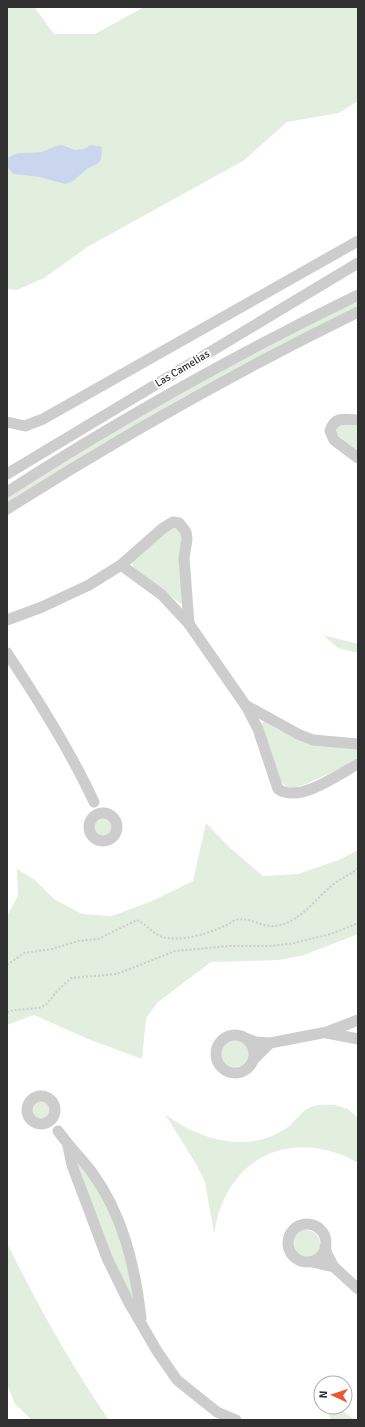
<svg xmlns="http://www.w3.org/2000/svg" width="365" height="1427" font-family="Signika,sans-serif">
<style>
.green{fill:#e2eede}
.water{fill:#cad6ee}
.lines{fill:none;stroke-linecap:round;stroke-linejoin:round}
.path{stroke:#cdcdcd;stroke-width:2;stroke-dasharray:2 2;stroke-linecap:butt}
.minor{stroke:#cdcdcd;stroke-width:11}
.labels{text-anchor:middle;stroke-width:4;stroke-linejoin:round;paint-order:stroke}
.street-label{font-size:11px;fill:#303030;stroke:#fff}
</style>
<rect width="100%" height="100%" fill="#fff"/>
<g class="green">
<path d="M7,7H34L54,34H95L144,7H358V101L339,113L287,122L243,161L89,246L44,278L17,290L7,289Z"/>
<path d="M358,300V308L190,393L7,504V498L9,496L164,401Z"/>
<path d="M340,421L358,422V451L335,433L336,426Z"/>
<path d="M174,526L182,530L185,604L180,603L133,567L132,562L135,557Z"/>
<path d="M323,635L358,644V653L338,648Z"/>
<path d="M264,721L278,730L296,737L356,747L358,750L357,758C349,765 303,787 293,788C286,788 284,784 280,780L262,724Z"/>
<circle cx="103" cy="827" r="11"/>
<path d="M206,823L229,847L263,876L298,874L339,860L358,850V934L304,955L280,960L211,962L158,1002L146,1018L142,1059L88,1039L34,1015L7,1025V916L18,896L17,869L35,880L54,899L82,914L112,916L152,901L193,881Z"/>
<circle cx="235" cy="1053" r="14"/>
<circle cx="41" cy="1110" r="11"/>
<path d="M335,1105L348,1109L358,1118V1163C304,1132 242,1147 220,1209C217,1216 216,1225 214,1233L205,1182L196,1164L165,1114C199,1140 249,1155 288,1127C295,1122 302,1110 311,1107C317,1104 328,1105 335,1105Z"/>
<path d="M76,1160C83,1169 91,1177 97,1186C113,1210 133,1270 132,1297L109,1252Z"/>
<circle cx="306" cy="1244" r="14"/>
<path d="M7,1243C37,1304 70,1364 109,1420H32L15,1404L7,1384Z"/>
<path d="M326,1407H337L355,1420H331Z"/>
</g>
<path class="water" d="M62,145L75,150L84,149L91,145L102,147L101,160L97,164L88,168L73,181L65,184L40,177L14,174L7,167V159C17,150 28,154 41,152C49,150 52,146 62,145Z"/>
<g class="lines">
<g class="path">
<path d="M7,965L24,953L52,949L78,941L98,939L137,920C146,924 152,933 162,937C180,942 208,934 224,926C228,925 231,922 235,920C248,916 261,927 274,926C301,924 317,895 338,881C345,877 351,874 358,868"/>
<path d="M7,1012L14,1010L39,1008L46,1005L57,991L71,978L117,974L175,951L230,946H272L294,943L331,934L358,923"/>
</g>
<g class="minor">
<path d="M358,420C346,419 334,416 330,431L334,440L358,458"/>
<path d="M7,422L25,426L43,419L358,241"/>
<path d="M7,474L358,263"/>
<path d="M7,492C120,419 237,354 358,295"/>
<path d="M7,509C122,436 235,372 358,312"/>
<path d="M121,565L162,595L189,624L246,706L258,729L278,789C299,804 339,774 358,764"/>
<path d="M7,620L42,607L89,585L121,565L163,528L173,522L179,523L186,532L187,539L184,558L189,624"/>
<path d="M7,653C39,701 70,750 94,802"/>
<path d="M247,706L298,734L313,740L358,744"/>
<circle cx="103" cy="827" r="14"/>
<path d="M327,1033L358,1039"/>
<circle cx="235" cy="1054" r="19"/>
<path d="M248,1039L256,1042L270,1043L254,1059"/>
<path d="M270,1043L327,1032L358,1020"/>
<circle cx="41" cy="1110" r="14"/>
<path d="M58,1131C68,1145 80,1157 91,1171C123,1214 135,1266 141,1318"/>
<path d="M68,1146L72,1165L107,1258L128,1301L157,1351L177,1380L217,1412L236,1420"/>
<circle cx="307" cy="1243" r="19"/>
<path d="M312,1262L334,1267L327,1254L325,1247"/>
<path d="M334,1267L358,1289"/>
</g>
</g>
<g class="labels">
<g class="street-label">
<text transform="translate(182 368) rotate(-31)" y="4">Las Camelias</text>
</g>
</g>
<rect width="365" height="1427" fill="none" stroke="#303030" stroke-width="16"/>
<g transform="translate(333 1395) rotate(273)"><circle r="19" fill="#ffffff" stroke="#acacac"/>
<path d="M0-3L7 15L0 10L-7 15Z" fill="#eb562f"/>
<text y="-6" font-size="11" font-weight="bold" text-anchor="middle" fill="#303030">N</text>
</g>
</svg>
